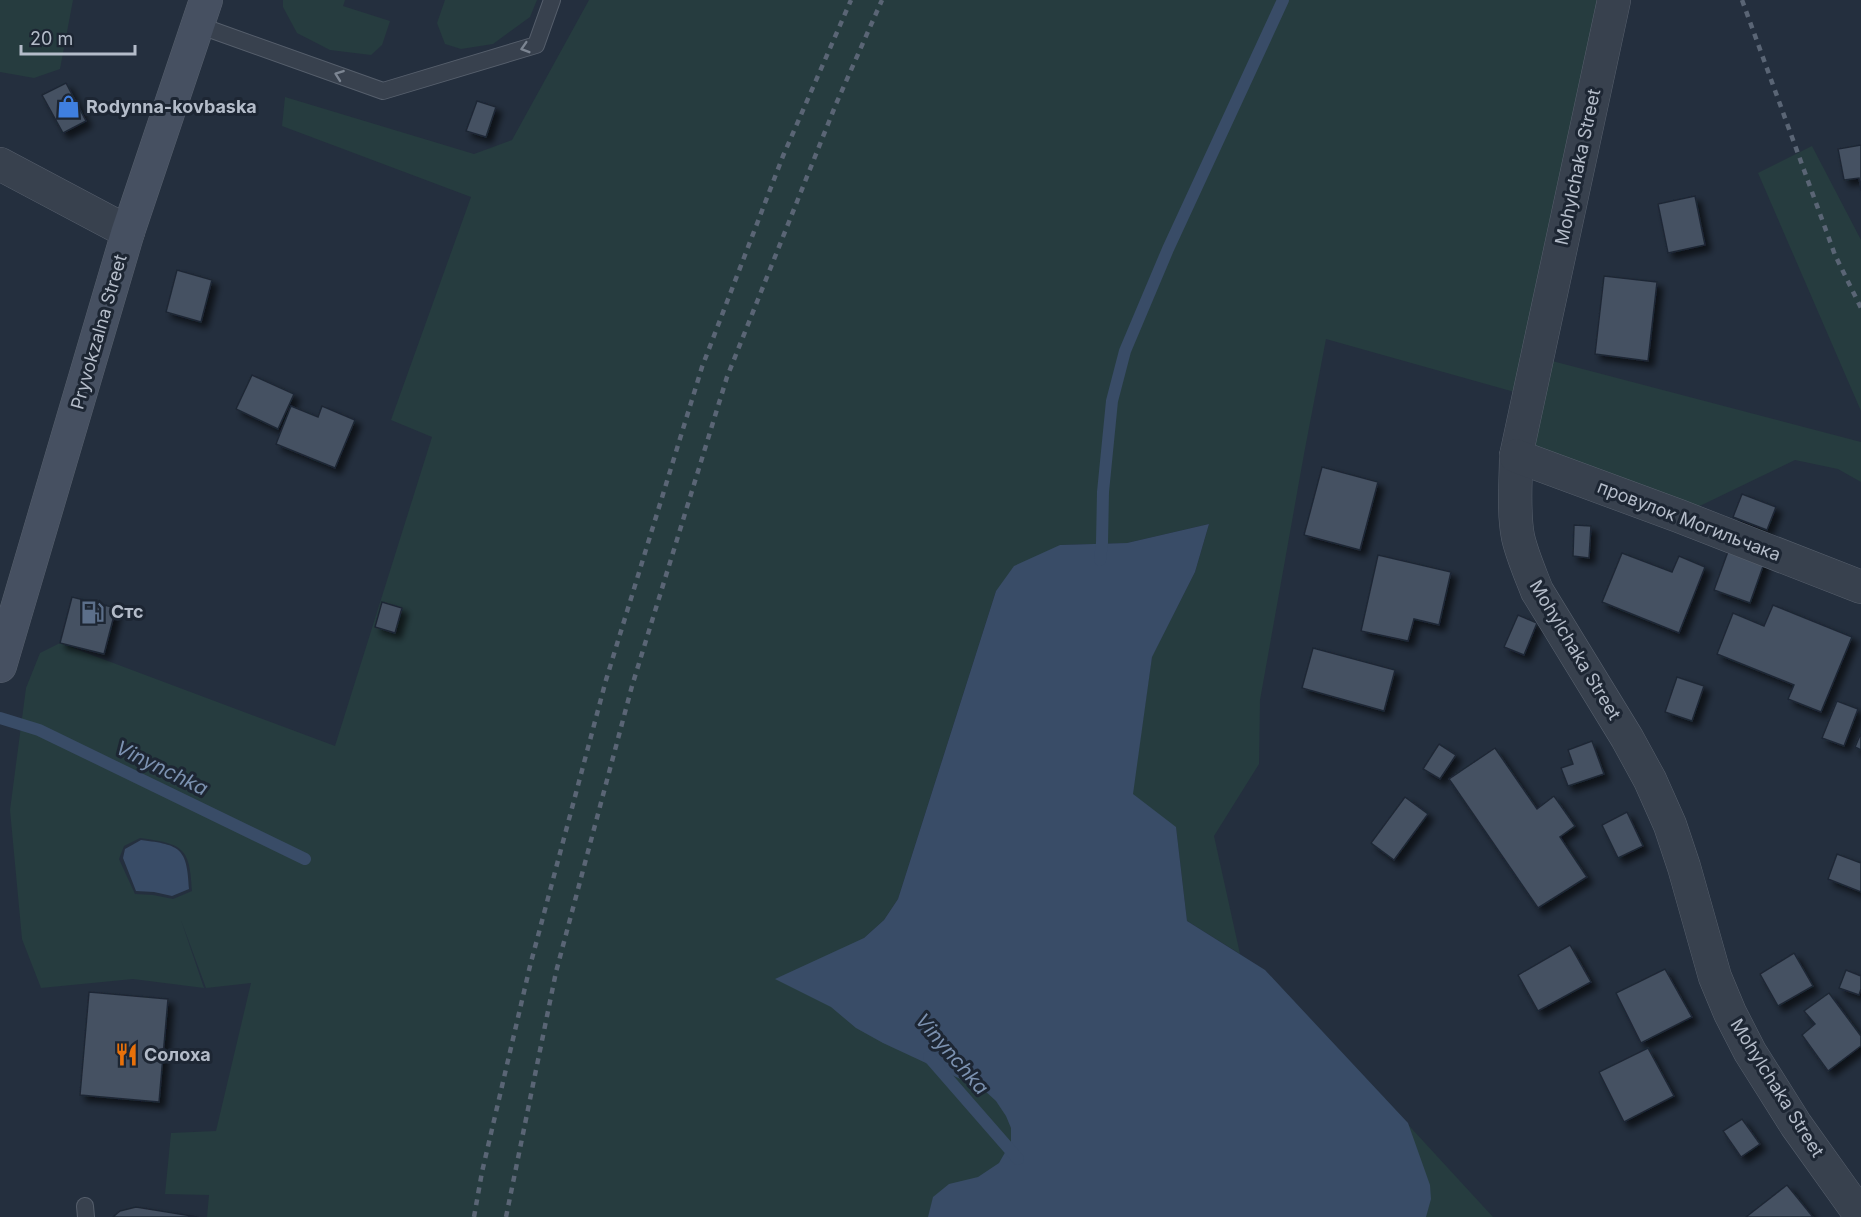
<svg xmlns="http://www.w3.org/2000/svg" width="1861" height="1217" font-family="Inter,sans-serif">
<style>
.green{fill:#263c3f;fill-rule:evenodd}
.water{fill:#394c67}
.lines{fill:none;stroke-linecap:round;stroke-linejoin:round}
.stream{stroke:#394c67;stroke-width:12}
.building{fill:#455162;stroke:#1f2835;stroke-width:1.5;filter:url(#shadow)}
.lane-casing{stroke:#565f6c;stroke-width:18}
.street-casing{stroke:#565f6c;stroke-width:34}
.secondary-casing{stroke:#565f6c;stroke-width:34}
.lane{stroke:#38414e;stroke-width:16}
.street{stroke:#38414e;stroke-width:33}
.secondary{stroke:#465061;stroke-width:33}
.rail{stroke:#5a6575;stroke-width:4.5;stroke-dasharray:6 6;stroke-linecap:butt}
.oneway{stroke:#7c8592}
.labels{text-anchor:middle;stroke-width:6;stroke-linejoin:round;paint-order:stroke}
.poi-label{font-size:18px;font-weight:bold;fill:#b4bcc9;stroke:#1d2633;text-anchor:start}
.street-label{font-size:18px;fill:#b4bcc9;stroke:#1d2633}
.water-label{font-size:20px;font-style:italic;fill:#7c92b1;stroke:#1d2633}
</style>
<defs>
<filter id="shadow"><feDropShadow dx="5.5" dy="5.5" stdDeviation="3" flood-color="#0009"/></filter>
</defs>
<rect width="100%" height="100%" fill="#242f3e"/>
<g class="green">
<path d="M0,0H73L60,69L34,78L0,72Z"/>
<path d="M283,0H345L343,6L390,21L382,45L371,55L330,50L297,33L283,7Z"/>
<path d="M445,0H537L530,17L493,44L461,49L445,44L437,23Z"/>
<path d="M589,0H1614L1537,357L1861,442V482L1838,469L1795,460L1679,516L1516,456L1529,396L1326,339L1304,454L1260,700L1259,764L1214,836L1240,954L1187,921L1176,828L1132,795L1152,656L1195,572L1209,524L1127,543L1060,545L996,591L898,899L884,920L864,938L1355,1067L1493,1217H207L209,1195L165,1194L171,1133L216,1131L251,983L206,988L181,920L204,988L133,979L41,988L22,939L10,810L26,688L40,653L60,643L335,746L432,437L391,420L471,197L282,126L285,97L474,154L512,140ZM140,838C182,844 190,846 192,891L173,899L153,895L135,894L119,859L124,846Z"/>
<path d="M1812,146L1861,240V411L1758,173Z"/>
</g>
<g class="water">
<path d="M1209,524L1195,572L1152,657L1133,794L1176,827L1187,921L1265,970L1408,1123L1430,1185L1431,1199L1426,1217H928L933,1197L949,1184L978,1177L999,1163L1011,1142V1128L1006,1116L996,1101L984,1090L883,1043L856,1028L831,1007L775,979L864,938L884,920L898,899L996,591L1014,566L1060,545L1127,543Z"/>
<path d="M141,840C181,845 187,848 189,889L172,896L154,892L136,891L123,858L125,849Z"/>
</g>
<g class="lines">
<g class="stream">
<path d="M1100,560L1102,543L1103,492L1112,401L1125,351L1168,249L1283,0"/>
<path d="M0,718L39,730L305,859"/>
<path d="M929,1057L1018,1159"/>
</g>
</g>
<g class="building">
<path d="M66,83L86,121L63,133L42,95Z"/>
<path d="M477,101L496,107L486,137L466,131Z"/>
<path d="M1861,145V191L1859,178L1844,180L1838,149Z"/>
<path d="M1695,196L1705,245L1668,253L1658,204Z"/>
<path d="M177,270L212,280L201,322L166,312Z"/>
<path d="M1604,276L1657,282L1648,361L1595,354Z"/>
<path d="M252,375L294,394L278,429L236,409Z"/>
<path d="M291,406L318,417L322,406L355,420L335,468L276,444Z"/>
<path d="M1322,467L1378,482L1360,550L1304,535Z"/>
<path d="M1742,494L1776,507L1767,530L1733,517Z"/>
<path d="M1574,525L1591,526L1589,558L1573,556Z"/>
<path d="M1730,546L1766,558L1750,603L1714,590Z"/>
<path d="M1622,553L1672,572L1679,556L1705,567L1679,633L1602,602Z"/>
<path d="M1378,555L1451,572L1439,625L1414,619L1408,641L1361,631Z"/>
<path d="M72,597L116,608L104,654L60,643Z"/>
<path d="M382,602L402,608L395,633L375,627Z"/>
<path d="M1773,605L1852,637L1821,712L1788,699L1794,685L1717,654L1733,613L1764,626Z"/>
<path d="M1518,615L1537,623L1524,655L1504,647Z"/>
<path d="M1313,648L1395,670L1384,711L1302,688Z"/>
<path d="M1677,677L1704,686L1692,721L1665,712Z"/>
<path d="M1837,701L1858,709L1844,746L1822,738Z"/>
<path d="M1861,733V750L1855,747Z"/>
<path d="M1592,741L1604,774L1568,786L1561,768L1573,764L1568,750Z"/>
<path d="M1439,744L1456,755L1440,779L1423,769Z"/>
<path d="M1495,748L1537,809L1554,796L1575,826L1560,837L1587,877L1538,908L1449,779Z"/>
<path d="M1405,797L1428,814L1394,860L1371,843Z"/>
<path d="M1627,812L1643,846L1618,858L1602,825Z"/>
<path d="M1837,854L1861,863V892L1828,879Z"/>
<path d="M1570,945L1591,982L1538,1011L1518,975Z"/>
<path d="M1794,953L1813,986L1778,1006L1760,974Z"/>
<path d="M1665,969L1692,1017L1641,1043L1616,993Z"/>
<path d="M1846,970L1861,976V989L1859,995L1839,988Z"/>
<path d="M89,992L168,999L159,1102L80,1095Z"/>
<path d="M1829,993L1861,1036V1046L1828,1071L1802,1035L1815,1024L1804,1011Z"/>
<path d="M1648,1048L1674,1096L1624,1122L1599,1072Z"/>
<path d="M1742,1119L1760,1144L1741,1157L1723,1131Z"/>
<path d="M1787,1185L1813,1217H1746Z"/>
<path d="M136,1207L198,1217H113L120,1211Z"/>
</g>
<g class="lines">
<defs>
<g id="lane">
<path d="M198,25L383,91L536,45L552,0"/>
<path d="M85,1206L86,1217"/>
</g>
<g id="street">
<path d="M1614,0L1516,456C1516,482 1513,511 1518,537C1522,555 1530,573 1537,591L1627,738L1650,780L1670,825L1684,867L1715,977L1730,1013L1750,1052L1796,1125L1861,1216"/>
<path d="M0,164L128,232"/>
<path d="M1516,456L1679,516L1861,587"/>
</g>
<path id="secondary" d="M0,666L128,232L206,0"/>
</defs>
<use href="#lane" class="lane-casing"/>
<use href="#street" class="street-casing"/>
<use href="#secondary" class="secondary-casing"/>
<use href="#lane" class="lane"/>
<use href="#street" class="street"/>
<use href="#secondary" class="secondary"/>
<g class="rail">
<path d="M1742,0L1835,255L1861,308"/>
<path d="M474,1217L482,1172L530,966L606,680L702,367L783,156L851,0"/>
<path d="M506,1217L556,972L632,686L727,377L836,104L882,0"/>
</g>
</g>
<defs><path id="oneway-chevron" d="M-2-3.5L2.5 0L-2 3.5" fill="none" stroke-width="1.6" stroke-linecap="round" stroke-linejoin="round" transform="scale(1.5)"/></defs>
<g class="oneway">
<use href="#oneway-chevron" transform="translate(525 48) rotate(163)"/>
<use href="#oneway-chevron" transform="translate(339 75) rotate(-160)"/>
</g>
<defs>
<symbol id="shop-bare" viewBox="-9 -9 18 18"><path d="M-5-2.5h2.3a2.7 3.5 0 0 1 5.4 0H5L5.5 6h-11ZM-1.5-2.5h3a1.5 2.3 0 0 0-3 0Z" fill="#3f7fe0" stroke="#1d2633" stroke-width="2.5" paint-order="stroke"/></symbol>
<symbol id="fuel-bare" viewBox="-9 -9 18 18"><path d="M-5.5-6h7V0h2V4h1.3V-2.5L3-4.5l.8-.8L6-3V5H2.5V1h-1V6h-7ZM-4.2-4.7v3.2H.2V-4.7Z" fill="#5c6f8a" stroke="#1d2633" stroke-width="2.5" paint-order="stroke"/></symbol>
<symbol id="restaurant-bare" viewBox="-9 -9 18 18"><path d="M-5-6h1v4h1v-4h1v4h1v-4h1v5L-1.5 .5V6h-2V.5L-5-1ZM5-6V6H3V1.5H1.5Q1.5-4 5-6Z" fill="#e8710a" stroke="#1d2633" stroke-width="2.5" paint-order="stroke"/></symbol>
</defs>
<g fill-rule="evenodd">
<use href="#shop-bare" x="52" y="90" width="33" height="33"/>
<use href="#fuel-bare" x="76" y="596" width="33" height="33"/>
<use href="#restaurant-bare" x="110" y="1038" width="33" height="33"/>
</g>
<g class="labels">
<g class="poi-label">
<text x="86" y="113">Rodynna-kovbaska</text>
<text x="111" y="618">Стс</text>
<text x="144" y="1061">Солоха</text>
</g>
<g class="street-label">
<text transform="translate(1578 167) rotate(-78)" y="6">Mohylchaka Street</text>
<text transform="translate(99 332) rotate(-74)" y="6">Pryvokzalna Street</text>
<text transform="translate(1689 521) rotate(21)" y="6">провулок Могильчака</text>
<text transform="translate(1575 650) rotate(59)" y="6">Mohylchaka Street</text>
<text transform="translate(1777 1088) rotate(58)" y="6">Mohylchaka Street</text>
</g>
<g class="water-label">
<text transform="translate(162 768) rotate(26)" y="7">Vinynchka</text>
<text transform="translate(952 1054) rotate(49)" y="7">Vinynchka</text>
</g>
</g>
<path d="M21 45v9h114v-9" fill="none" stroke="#b4bcc9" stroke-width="3"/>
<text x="30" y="45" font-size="18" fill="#b4bcc9" stroke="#1d2633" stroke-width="4.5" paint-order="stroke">20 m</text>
</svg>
